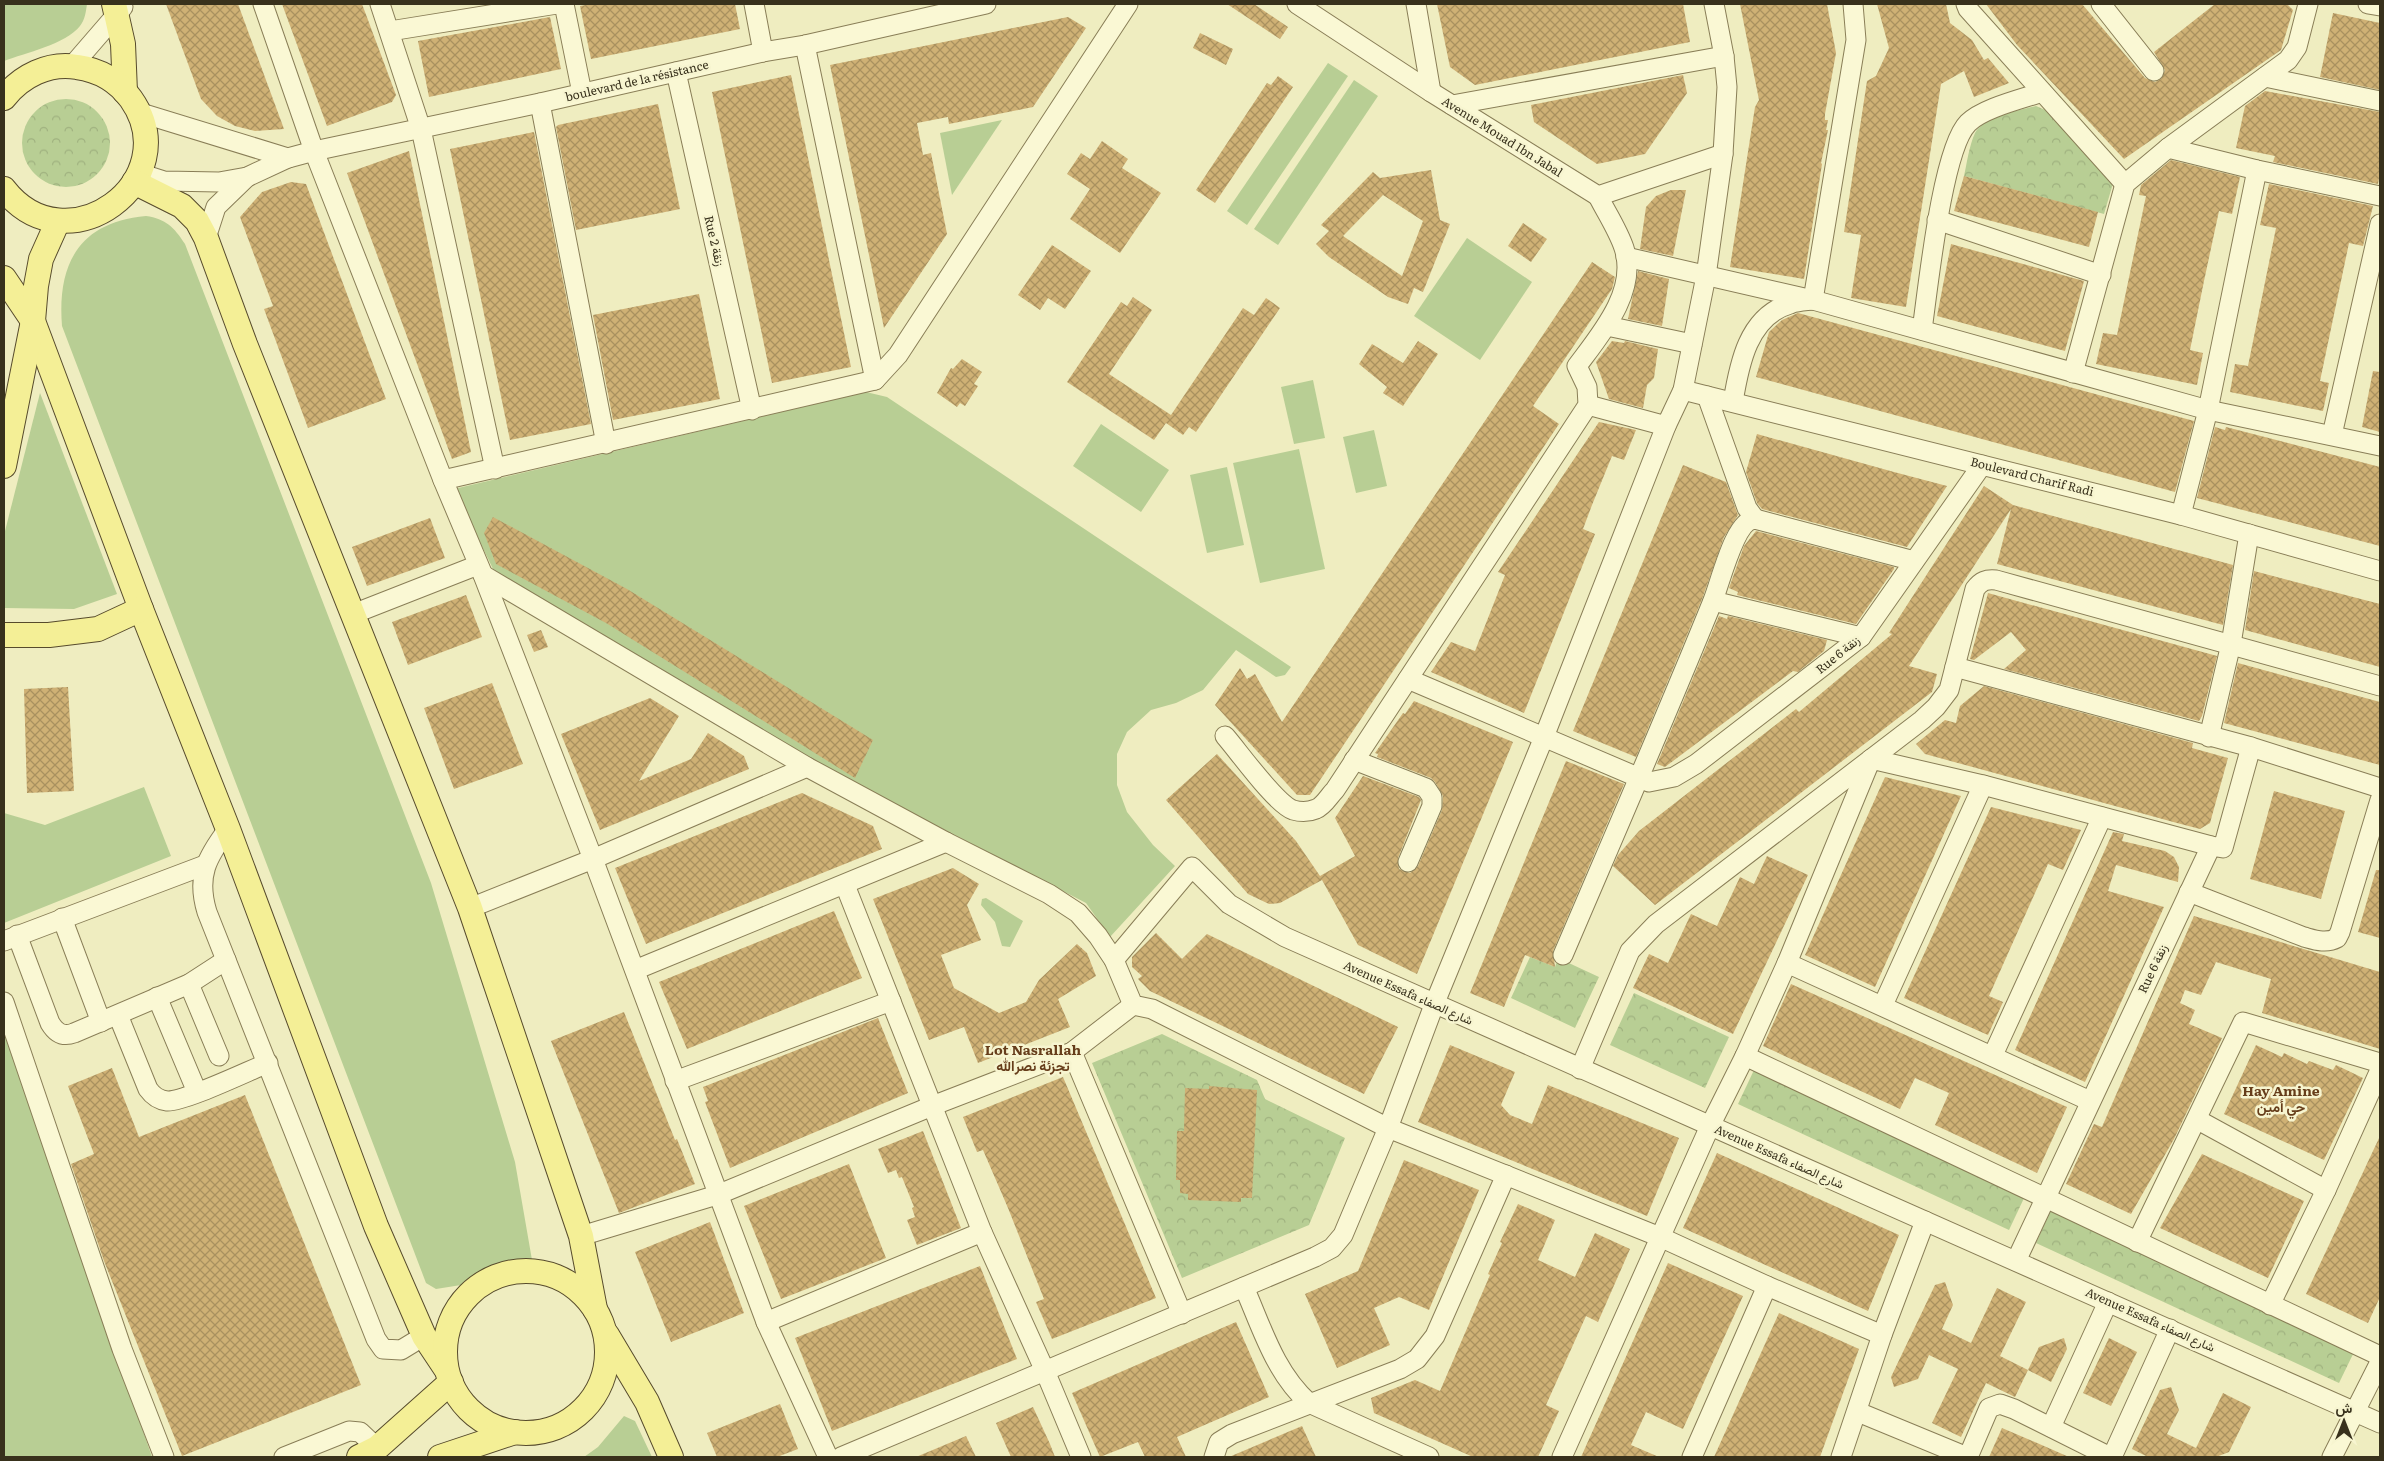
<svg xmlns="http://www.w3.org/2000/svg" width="2384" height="1461" font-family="Literata,Vazirmatn,serif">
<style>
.green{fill:#b8ce94}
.park{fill:url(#park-crowns)}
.building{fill:url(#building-cross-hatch);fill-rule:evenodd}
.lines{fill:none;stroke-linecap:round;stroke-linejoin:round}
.minor-casing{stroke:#897e57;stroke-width:21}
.major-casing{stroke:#574b2c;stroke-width:26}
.minor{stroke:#faf8d4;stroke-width:19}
.major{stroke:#f4ef96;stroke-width:24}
.labels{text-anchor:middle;stroke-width:5;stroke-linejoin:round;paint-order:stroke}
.street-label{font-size:12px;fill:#38311c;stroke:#f7f5d0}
.neighbourhood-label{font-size:14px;font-weight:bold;fill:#663d1a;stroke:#f7f5d0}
</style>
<defs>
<pattern id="park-crowns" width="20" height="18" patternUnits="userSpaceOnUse" patternTransform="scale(1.25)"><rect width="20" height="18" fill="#b8ce94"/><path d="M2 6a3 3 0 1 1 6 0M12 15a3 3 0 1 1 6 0" fill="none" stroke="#9fb17f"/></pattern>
<pattern id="building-cross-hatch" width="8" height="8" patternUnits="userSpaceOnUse" patternTransform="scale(1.25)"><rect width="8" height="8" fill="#cfb175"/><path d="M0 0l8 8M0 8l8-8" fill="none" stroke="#a9915f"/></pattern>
</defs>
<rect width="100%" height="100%" fill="#efedc0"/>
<g class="green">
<path d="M4,4H87C86,11 85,20 80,26C66,44 25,53 4,61Z"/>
<path d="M1328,63L1348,76L1247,225L1227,211Z"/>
<path d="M1354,80L1378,96L1278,245L1254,229Z"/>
<path d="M1002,120L952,195L940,133Z"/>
<path d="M146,216C166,219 174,227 185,244L431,883L515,1162L532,1260L507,1266L478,1280L461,1285L436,1289L426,1283L62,326C57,264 79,222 146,216Z"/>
<path d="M1467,238L1532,282L1480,360L1414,316Z"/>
<path d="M1313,380L1325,438L1294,444L1281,387Z"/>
<path d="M866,392L887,397L1291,667L1285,675L1276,677L1236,650L1203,690L1176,703L1151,710L1127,732L1117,754V785L1127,812L1153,845L1175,866L1110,937L1086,903L852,782L495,573L454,489Z"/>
<path d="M40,393L117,594L74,609L4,608V535Z"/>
<path d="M1101,424L1169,470L1141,512L1073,466Z"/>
<path d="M1374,430L1387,486L1356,493L1343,437Z"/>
<path d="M1299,449L1325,569L1260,583L1233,463Z"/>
<path d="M1227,467L1244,545L1207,553L1190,475Z"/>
<path d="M144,787L171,856L4,923V813L45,825Z"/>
<path d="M986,898L1023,921L1010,947L1002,946L995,922L981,905L982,899Z"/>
<path d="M4,1025L152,1457H4Z"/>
<path d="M624,1416L635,1421L652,1457H584L598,1447Z"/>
</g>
<g class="park">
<circle cx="66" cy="143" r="44"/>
<path d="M2036,106L2050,112L2114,180L2104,214L1964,176C1967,163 1969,146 1975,133C1983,117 2019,110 2036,106Z"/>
<path d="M1530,957L1555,967L1558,958L1599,977L1575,1028L1511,998Z"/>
<path d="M1634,993L1729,1037L1705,1088L1610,1045Z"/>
<path d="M1162,1034L1257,1080L1265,1099L1345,1138L1309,1225L1182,1278L1092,1063Z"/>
<path d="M1754,1070L2025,1196L2009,1230L1738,1104Z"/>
<path d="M2052,1208L2355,1350L2339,1383L2036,1243Z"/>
</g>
<g class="building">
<path d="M166,4H238L284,129L255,131L235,126L217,116L201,99Z"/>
<path d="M282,4H362L396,95L392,102L327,126Z"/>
<path d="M591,4H735L740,29L591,59L580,6Z"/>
<path d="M1227,4H1254L1288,27L1280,39Z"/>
<path d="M1437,4H1683L1690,42L1475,85L1450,67Z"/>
<path d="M1740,4H1827L1836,53L1825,114V120H1828L1826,130H1828L1821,163L1822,164L1804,279L1730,267L1755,107L1759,100Z"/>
<path d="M1877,4H1946L1950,23L1972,40L1984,60L1988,58L2009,83L1974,97L1964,71L1941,84L1906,307L1851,298L1861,235L1844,232L1867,81L1876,76L1889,48Z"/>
<path d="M1986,4H2082L2145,78L2155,82L2161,79L2165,70L2154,52L2215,4H2287L2293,10L2281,50L2124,159L2017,45Z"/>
<path d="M2333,13L2380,23V90L2320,77Z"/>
<path d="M550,17L561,69L429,97L418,41Z"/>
<path d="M1068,17L1086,28L1033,107L949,124L948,117L917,123L923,155L931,153L947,234L884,328L830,65Z"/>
<path d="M1200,33L1233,49L1226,65L1193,48Z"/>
<path d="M791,75L851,367L772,383L712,92Z"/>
<path d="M1683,75L1687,93L1645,154L1597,164L1534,122L1531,105Z"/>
<path d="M1278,76L1293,87L1215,203L1196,190L1267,83L1271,85Z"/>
<path d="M2265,91L2380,112V172L2378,184L2273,162L2275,156L2236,148L2245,106Z"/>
<path d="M658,104L680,209L576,230L556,127L558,125Z"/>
<path d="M534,132L591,424L510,440L450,149Z"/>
<path d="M1102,141L1128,159L1122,168L1161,193L1120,253L1070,219L1090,189L1067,174L1081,153L1090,159Z"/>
<path d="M409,151L471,452L452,459L347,173Z"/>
<path d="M2171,160L2240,177L2232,214L2219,211L2204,281L2190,350L2203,353L2197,385L2096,364L2103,333L2117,335L2146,196L2139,195L2141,185Z"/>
<path d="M1431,170L1440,220L1450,224L1423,292L1414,288L1408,304L1388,297L1329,257L1316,244L1329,231L1321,225L1373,172L1380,178ZM1383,195L1423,221L1402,276L1343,236Z"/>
<path d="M1964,176L2098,212L2089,247L1954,211Z"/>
<path d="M291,182L306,184L386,399L308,428L264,309L273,306L240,217L262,192Z"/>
<path d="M2269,184L2373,206L2363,246L2349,243L2320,381L2329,383L2323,411L2230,392L2235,364L2248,366L2276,228L2260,225Z"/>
<path d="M1671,190H1686L1673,256L1640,249L1646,207L1656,196Z"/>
<path d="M1523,223L1547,239L1531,262L1508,246Z"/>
<path d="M1951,244L2084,281L2065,351L1937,316Z"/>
<path d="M1052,245L1091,271L1065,309L1048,298L1040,310L1018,295Z"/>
<path d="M1592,262L1615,277L1612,289L1533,406L1559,424L1310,795H1297L1215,705L1240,668L1247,679L1255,674L1282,722Z"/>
<path d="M1638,271L1669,279L1662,326L1628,319Z"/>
<path d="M699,294L720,399L613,420L593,315Z"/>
<path d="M1133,297L1152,310L1109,374L1171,415L1243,308L1254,315L1266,298L1280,308L1196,432L1189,427L1183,435L1166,423L1154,440L1067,382L1121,302L1127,306Z"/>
<path d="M1798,313L2194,421L2175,492L1756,377L1769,332L1782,320Z"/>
<path d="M1418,341L1438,354L1403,406L1383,393L1387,387L1359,364L1372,344L1403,363Z"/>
<path d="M1612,341L1624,343L1625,341L1658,349L1654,378L1647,385L1643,408L1609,399L1596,362Z"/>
<path d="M962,359L982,372L974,384L978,386L965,406L960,403L957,407L937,393L951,368L953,369Z"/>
<path d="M2373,371L2380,372V432L2362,427Z"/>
<path d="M1599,422L1636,430L1624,460L1612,456L1592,505L1583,529L1595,534L1524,713L1431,672L1451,642L1475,651L1505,575L1498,572Z"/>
<path d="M2215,427L2225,430L2226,427L2380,467V546L2197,498Z"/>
<path d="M1757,434L1894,472L1947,486L1907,547L1762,509L1757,503L1746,472Z"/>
<path d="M1683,465L1726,482L1738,515L1724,537L1702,599L1636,757L1573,731Z"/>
<path d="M1984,486L2013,505L2233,565L2223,625L1997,564L2011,509L1909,666L1937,674L1932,692L1655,905L1613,866L1618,855L1639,831L1796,709L1799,712L1892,634L1889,633Z"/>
<path d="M493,517L627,589L873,740L855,778L606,623L496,564L484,533Z"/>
<path d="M430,518L445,558L367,586L352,547Z"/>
<path d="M1756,531L1894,567V569L1856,624L1737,595L1738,592L1729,588L1744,546Z"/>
<path d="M2254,571L2380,604V667L2245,630Z"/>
<path d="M1988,593L2217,656L2202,716L2199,721L2004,669L2026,650L2011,632L1974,660L1970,659Z"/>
<path d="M466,595L482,637L408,665L392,622Z"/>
<path d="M1719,616L1727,619L1728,616L1827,640L1824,651L1798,672L1793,671L1665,767L1657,764Z"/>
<path d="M541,630L548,647L534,652L527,635Z"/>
<path d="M2238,663L2380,702V765L2224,723Z"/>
<path d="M492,683L523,764L454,789L424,708Z"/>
<path d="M1984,686L2193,743L2192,748L2228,758L2210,823L2200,829L2177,823L1925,754L1916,744L1945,720L1956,723L1960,706Z"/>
<path d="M68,687L74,791L27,793L24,689Z"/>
<path d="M650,698L679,716L639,781L691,759L708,733L744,756L749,769L600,830L561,734Z"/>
<path d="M1414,701L1513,742L1417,974L1358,945L1322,880L1280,903L1269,904L1248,894L1166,800L1217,754L1296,841L1320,876L1355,856L1335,818L1363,776L1419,797L1421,800L1398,858L1399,869L1410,873L1418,866L1442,810L1443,796L1435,782L1431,778L1377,757L1378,754L1375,753L1403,713L1405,714Z"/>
<path d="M1566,761L1624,784L1553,951L1555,967L1525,955L1504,1007L1470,993Z"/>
<path d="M1885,777L1961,796L1875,987L1805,955Z"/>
<path d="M2274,791L2345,811L2321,899L2250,879Z"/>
<path d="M802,793L873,826L882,849L646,944L615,868Z"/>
<path d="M1991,807L2081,830L2063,870L2048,864L1989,996L2003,1002L1988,1035L1904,998Z"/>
<path d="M2113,832L2124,834L2122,841L2165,851L2174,857L2179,867L2178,882L2116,865L2108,891L2164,907L2085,1082L2015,1050Z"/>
<path d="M1767,856L1808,875L1733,1034L1633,988L1649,954L1668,963L1691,914L1717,926L1740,877L1754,884Z"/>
<path d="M953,868L979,884L967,905L981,940L941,955L954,988L999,1013L1026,1002L1039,980L1077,944L1087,953L1096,976L1058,999L1070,1027L978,1063L964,1027L929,1040L873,899Z"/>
<path d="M2376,870H2380V938L2358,932Z"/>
<path d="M834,911L862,978L687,1049L659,982Z"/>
<path d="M2194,916L2380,972V1049L2262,1013L2271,979L2216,962L2201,995L2185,990L2180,1003L2195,1010L2189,1024L2222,1038L2174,1139L2131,1214L2066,1184L2094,1124L2102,1127Z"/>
<path d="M1156,933L1182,959L1207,934L1398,1027L1364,1094L1150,991L1138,979L1142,976L1132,967V957Z"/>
<path d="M1791,984L2067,1107L2037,1173L1935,1125L1949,1093L1915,1078L1900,1109L1763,1046Z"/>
<path d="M624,1012L675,1140L677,1139L695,1184L619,1213L551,1041Z"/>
<path d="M878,1018L908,1093L730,1168L705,1102L708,1101L703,1087Z"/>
<path d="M1450,1045L1515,1072L1501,1105L1510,1115L1532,1124L1548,1085L1679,1138L1647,1216L1418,1122Z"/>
<path d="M2256,1045L2282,1057L2284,1053L2307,1064L2309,1061L2333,1070L2336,1065L2363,1078L2324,1160L2224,1114Z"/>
<path d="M112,1068L139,1137L245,1095L361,1385L182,1456L104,1261L71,1164L94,1154L68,1086Z"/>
<path d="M1063,1077L1156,1298L1052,1339L1036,1302L1044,1299L1008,1208L983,1150L977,1152L963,1117Z"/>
<path d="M1209,1086L1257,1090L1252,1198H1241V1202L1188,1200V1194L1180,1193V1180H1176L1177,1131H1184L1185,1088L1209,1089Z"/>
<path d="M923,1131L961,1228L917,1245L907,1220L915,1217L912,1208L914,1207L902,1177L899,1178L896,1170L888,1173L878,1149Z"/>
<path d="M2380,1136V1297L2368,1323L2306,1294Z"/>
<path d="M1717,1153L1899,1235L1868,1311L1683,1228Z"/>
<path d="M2202,1154L2304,1201L2268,1278L2160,1228Z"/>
<path d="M1404,1160L1479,1190L1429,1310L1399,1297L1374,1308L1390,1345L1337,1368L1305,1294L1358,1271Z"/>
<path d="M849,1164L886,1258L781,1299L744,1206Z"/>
<path d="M1518,1204L1555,1220L1538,1260L1575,1277L1595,1233L1630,1249L1598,1322L1586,1316L1546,1405L1559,1411L1538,1457H1473L1374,1413L1371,1398L1415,1380L1440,1391L1490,1275L1488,1274L1502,1243L1500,1242Z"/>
<path d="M710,1222L744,1313L671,1342L635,1252Z"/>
<path d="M1668,1263L1743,1296L1713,1362L1683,1429L1646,1412L1631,1445L1659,1457H1581Z"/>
<path d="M980,1266L1017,1359L832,1431L795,1338Z"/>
<path d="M1945,1282L1953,1305L1942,1329L1971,1343L1997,1288L2026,1302L2000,1356L2028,1370L2015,1397L1986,1383L1961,1437L1932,1423L1958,1369L1929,1355L1918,1379L1894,1387L1891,1377L1935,1285Z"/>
<path d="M1779,1313L1859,1349L1820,1457H1714Z"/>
<path d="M1236,1322L1269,1397L1177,1437L1186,1457H1145L1138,1442L1100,1457L1072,1393Z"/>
<path d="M2064,1338L2067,1349L2051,1382L2028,1370L2039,1347Z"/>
<path d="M2109,1338L2137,1352L2111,1406L2083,1393Z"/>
<path d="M2171,1387L2179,1410L2167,1434L2196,1448L2223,1393L2251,1407L2229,1452L2216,1457H2148L2132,1449L2160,1390Z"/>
<path d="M780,1404L798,1449L777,1457H717L707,1433Z"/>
<path d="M1033,1407L1050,1444L1055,1457H1011L996,1423Z"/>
<path d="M1302,1426L1316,1457H1229Z"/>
<path d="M2002,1428L2030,1440L2069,1457H1989Z"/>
<path d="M966,1436L976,1457H916Z"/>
</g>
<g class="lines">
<defs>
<g id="minor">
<path d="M263,4L314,151L443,480L483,575L593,859L766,1322L828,1457"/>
<path d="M380,4L421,129L495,469"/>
<path d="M564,4L582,93"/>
<path d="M754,4L763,52"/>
<path d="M1297,4L1431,92L1598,196L1723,154"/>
<path d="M1416,4L1431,92"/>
<path d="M1966,4L1968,9L2125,184"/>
<path d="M2101,4L2154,71"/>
<path d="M2368,4L2380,6"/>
<path d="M390,31L557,4"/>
<path d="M805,45L875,380"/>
<path d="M72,66L123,7"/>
<path d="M676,72L752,410"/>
<path d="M2265,77L2380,101"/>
<path d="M540,103L606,444"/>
<path d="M1452,105L1724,56"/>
<path d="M138,112L288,158"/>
<path d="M2168,148L2257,170L2380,196"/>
<path d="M139,173L164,181L219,182L247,177L288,158L314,151L540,103L763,52L805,45L986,4"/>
<path d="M1937,220L2101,275"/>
<path d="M206,238L216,207L247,177"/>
<path d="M1626,257L1813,300L2208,410L2380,446"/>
<path d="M1607,326L1692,344"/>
<path d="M1922,330C1928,289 1942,149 1968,123C1983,108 2022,99 2042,92"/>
<path d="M2073,373L2125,184L2168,148L2288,60L2297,47L2308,4"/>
<path d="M1683,390L2181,515L2380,571"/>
<path d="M1707,396L1747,508L1755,519"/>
<path d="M1733,402C1739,365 1748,316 1790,304C1797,301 1805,301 1813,300L1856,40L1853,4"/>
<path d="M1588,405L1666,426"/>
<path d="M2332,435L2380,224"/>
<path d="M443,480L875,380L898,355L1128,4"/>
<path d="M2181,515L2208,410L2257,170"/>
<path d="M483,575L807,767L946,842L1049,894L1078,913L1098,936L1114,960L1133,1005L1152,1009L1388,1128L1660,1237L1767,1286L1882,1335"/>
<path d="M1713,601L1861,637"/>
<path d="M353,614L478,565"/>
<path d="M1955,667L2251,747L2380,788"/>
<path d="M1408,679L1649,782L1674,777L1696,764L1861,637L1982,465"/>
<path d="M1225,736C1239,752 1275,803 1293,810C1300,812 1309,812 1316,809C1324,806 1329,796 1335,790L1588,405L1587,387L1577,366C1601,334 1638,291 1624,248C1618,230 1606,212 1598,196"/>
<path d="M2209,737L2231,644L2249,534"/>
<path d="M1354,760L1426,788L1432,797V806L1408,862"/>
<path d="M228,829C207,857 196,876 207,912L376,1339L383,1349L401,1350L424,1336"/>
<path d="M845,885L982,1232L1045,1371L1081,1457"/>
<path d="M2189,892L2304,937C2315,940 2326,944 2337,938L2340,932L2380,800"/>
<path d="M470,908L593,859L807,767"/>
<path d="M62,918L101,1022"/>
<path d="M17,935L50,1023C56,1033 63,1037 74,1033L189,984L226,960"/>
<path d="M4,941L205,865"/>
<path d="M1563,955C1613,838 1664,721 1712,603C1720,585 1734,520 1755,519L1914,561"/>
<path d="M1114,960L1192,867L1229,904L1285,937L2380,1423"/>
<path d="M1787,963L2090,1101"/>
<path d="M635,970L946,842"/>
<path d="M189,984L219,1056"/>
<path d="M157,997L197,1092"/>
<path d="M4,1002L122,1349L164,1457"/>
<path d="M1883,1005L1983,785"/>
<path d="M118,1015L148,1089C153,1096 158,1100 167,1101C184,1102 248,1071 268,1063"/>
<path d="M1072,1052L1182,1314"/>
<path d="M1993,1055L2102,817"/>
<path d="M1745,1056L2380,1356"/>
<path d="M1580,1069L1630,951L1656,924L1922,720L1936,707L1949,690L1975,589C1981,581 1986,579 1996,580L2380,686"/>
<path d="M675,1081L891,1001"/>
<path d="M2198,1120L2326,1190"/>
<path d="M581,1236L717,1195L932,1106L1072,1052L1133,1005"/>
<path d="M2137,1242L2243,1022L2380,1063"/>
<path d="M2016,1261L2211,846L2223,848L2251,747"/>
<path d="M1244,1287C1262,1328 1275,1373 1309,1403L1429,1457"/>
<path d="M2270,1305L2326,1190L2380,1070"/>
<path d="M766,1322L982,1232"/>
<path d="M1858,1412L1967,1457"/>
<path d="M2051,1427L2108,1302"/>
<path d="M284,1457L349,1431L360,1432L377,1448"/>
<path d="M841,1457L1315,1257L1332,1248L1343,1235L1388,1128L1434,1005L1544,737L1666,426L1683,390L1706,276L1723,154L1727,87L1724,56L1714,4"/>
<path d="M1214,1457L1219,1442L1232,1434L1400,1369L1417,1359L1435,1336L1506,1175"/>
<path d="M1562,1457L1710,1126L1745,1056L1787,963L1871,759L1983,785L2211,846"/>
<path d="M1692,1457L1767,1286"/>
<path d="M1841,1457L1882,1335L1925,1221"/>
<path d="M1968,1457L1989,1408L2000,1404L2014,1409L2110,1457"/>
<path d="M2112,1457L2170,1329"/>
<path d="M2332,1457L2380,1362"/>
</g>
<g id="major">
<path d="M114,4L123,44L125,92"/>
<path d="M4,98C21,76 49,62 77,67C99,70 118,81 131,99C188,180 67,270 4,189"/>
<path d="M134,182L182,206L197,221L206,238L245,344L470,908L581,1236L595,1309"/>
<path d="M4,278L33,321L141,609L228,829L376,1226L424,1336L446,1369"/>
<path d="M4,466L33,321L36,286L41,259L58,221"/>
<path d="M4,635H49L98,629L141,609"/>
<circle cx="526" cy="1352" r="81"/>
<path d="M607,1335L647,1402L671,1457"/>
<path d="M359,1457L377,1448L451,1382"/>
<path d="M440,1457L515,1432"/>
</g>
</defs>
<use href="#minor" class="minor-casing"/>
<use href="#major" class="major-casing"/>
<use href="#minor" class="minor"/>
<use href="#major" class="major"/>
</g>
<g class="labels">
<g class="street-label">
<text transform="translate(637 81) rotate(-13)" y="4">boulevard de la résistance</text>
<text transform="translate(1502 137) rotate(32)" y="4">Avenue Mouad Ibn Jabal</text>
<text transform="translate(714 241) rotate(77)" y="4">Rue 2 زنقة</text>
<text transform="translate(2032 477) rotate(14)" y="4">Boulevard Charif Radi</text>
<text transform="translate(1838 655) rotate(-39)" y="4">Rue 6 زنقة</text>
<text transform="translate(2153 969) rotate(-65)" y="4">Rue 6 زنقة</text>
<text transform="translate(1408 993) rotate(24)" y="4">Avenue Essafa شارع الصفاء</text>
<text transform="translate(1779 1157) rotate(24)" y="4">Avenue Essafa شارع الصفاء</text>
<text transform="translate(2150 1320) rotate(24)" y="4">Avenue Essafa شارع الصفاء</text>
</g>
<g class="neighbourhood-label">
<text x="1033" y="1055">Lot Nasrallah<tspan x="1033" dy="16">تجزئة نصرالله</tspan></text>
<text x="2281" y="1096">Hay Amine<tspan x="2281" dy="16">حي أمين</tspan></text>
</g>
</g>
<rect width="2384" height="1461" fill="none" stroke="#38311c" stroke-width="10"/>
<g transform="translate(2344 1421)" stroke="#f7f5d0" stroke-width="4" paint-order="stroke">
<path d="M0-4L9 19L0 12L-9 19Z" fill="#38311c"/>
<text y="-8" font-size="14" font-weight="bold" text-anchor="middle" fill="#38311c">ش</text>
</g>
</svg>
